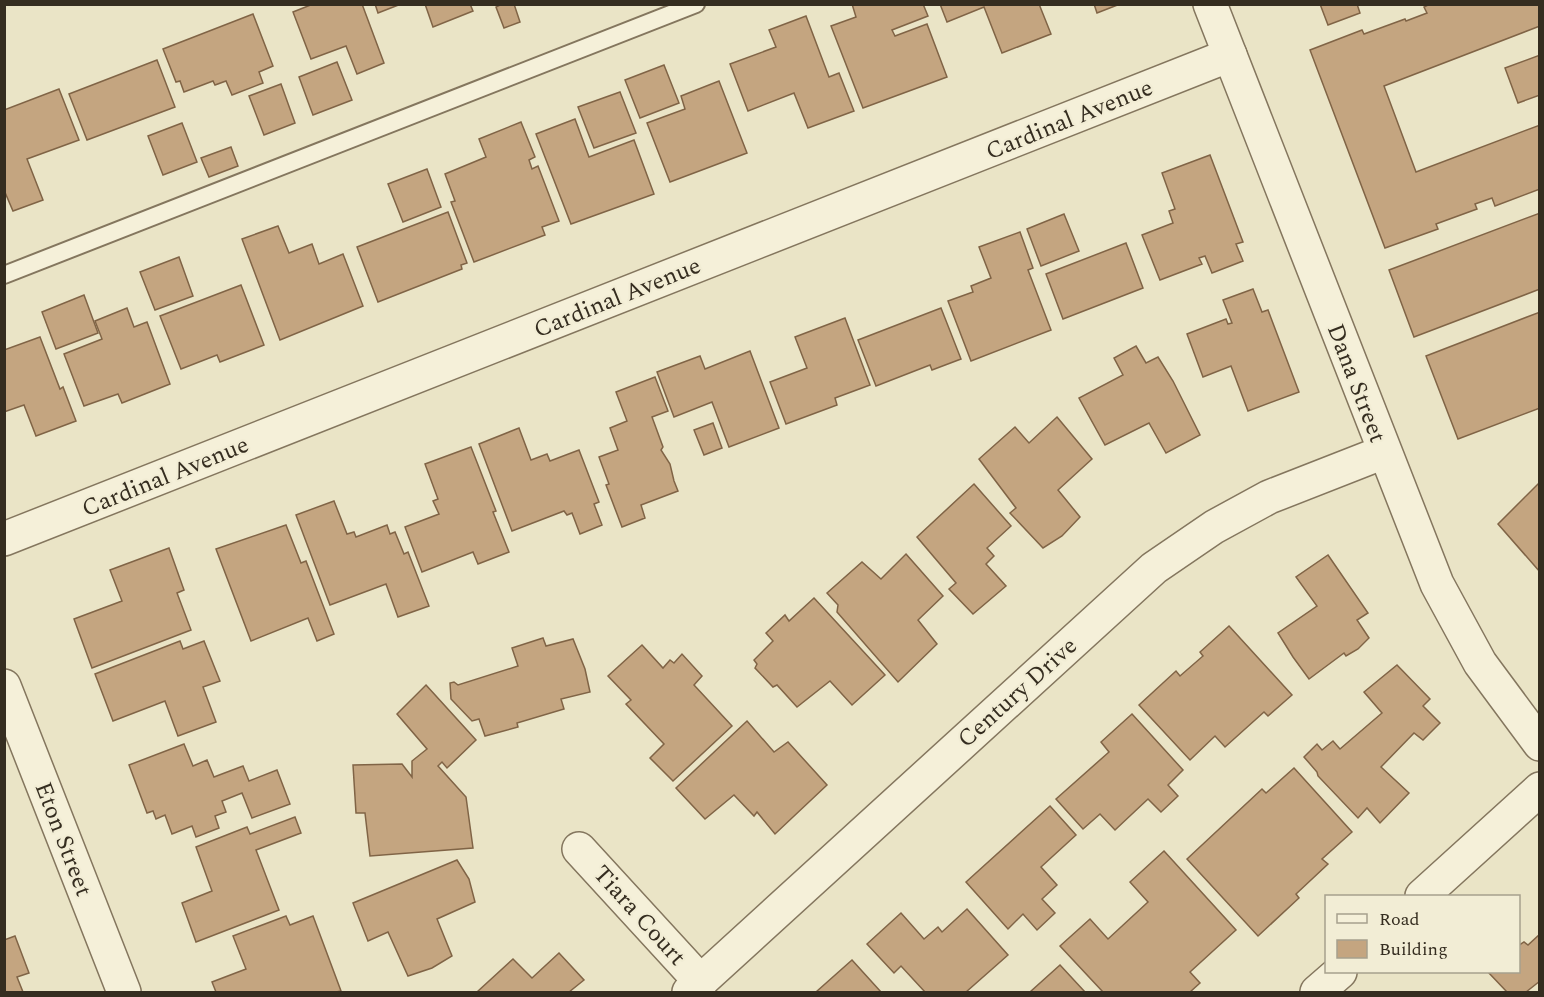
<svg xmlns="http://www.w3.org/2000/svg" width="1544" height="997" font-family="Spectral,serif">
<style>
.building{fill:#c4a580;stroke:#806446;stroke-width:1.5}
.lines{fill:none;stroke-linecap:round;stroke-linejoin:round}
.service-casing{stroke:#84765e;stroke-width:20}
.minor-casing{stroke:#84765e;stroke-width:36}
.service{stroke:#f5f0d9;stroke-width:16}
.minor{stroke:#f5f0d9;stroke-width:33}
.labels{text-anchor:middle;stroke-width:4.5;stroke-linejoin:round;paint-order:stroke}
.street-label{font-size:24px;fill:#352d20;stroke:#f2edd5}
</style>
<rect width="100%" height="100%" fill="#eae4c6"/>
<g class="building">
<path d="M313,4H362L384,63L357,74L346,46L311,59L293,12Z"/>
<path d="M375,4H401L378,13Z"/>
<path d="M425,4H470L473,11L433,27Z"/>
<path d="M502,4H514L520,22L504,28L496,7Z"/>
<path d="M852,4H923L928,16L892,30L895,36L927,24L947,77L863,108L831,26L856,17Z"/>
<path d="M940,4H1039L1051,34L1002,53L984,7L947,22Z"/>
<path d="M1094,4H1120L1097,13Z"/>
<path d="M1320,4H1357L1360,13L1328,25Z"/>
<path d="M1430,4H1540V26L1384,86L1416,172L1540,125V189L1495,206L1492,198L1475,204L1477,209L1436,224L1438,229L1385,248L1310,50L1362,30L1364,34L1405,19L1406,21L1427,13L1424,7Z"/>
<path d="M253,14L273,66L259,72L263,83L232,95L226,81L215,85L213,81L184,92L180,81L176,82L163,49Z"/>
<path d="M806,16L829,77L839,73L854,111L808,128L794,93L748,111L730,64L776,47L769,30Z"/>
<path d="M1540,55V95L1518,103L1505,68Z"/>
<path d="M157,60L175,107L87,140L69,94Z"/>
<path d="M337,62L352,100L313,115L299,77Z"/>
<path d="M664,65L679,103L640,118L625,80Z"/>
<path d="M719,81L747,153L670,182L647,123L685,109L681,96Z"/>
<path d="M281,84L295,123L264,135L249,96Z"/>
<path d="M59,89L79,140L27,159L43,200L13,211L4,190V110Z"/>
<path d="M620,92L636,133L594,148L578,107Z"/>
<path d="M575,119L589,157L634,140L654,194L571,224L536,134Z"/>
<path d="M521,122L535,157L529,160L532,169L538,166L559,221L542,227L545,235L474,262L451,202L455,201L445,174L486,157L479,139Z"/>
<path d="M182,123L197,162L163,175L148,136Z"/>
<path d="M231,147L238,166L209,177L201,158Z"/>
<path d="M1210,155L1243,242L1236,244L1243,261L1212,273L1205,256L1199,258L1202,264L1160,280L1142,235L1173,223L1169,211L1175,209L1162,173Z"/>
<path d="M427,169L441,207L403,222L388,184Z"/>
<path d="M448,212L467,263L461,265L462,269L378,302L357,247Z"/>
<path d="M1540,213V289L1414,337L1389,270Z"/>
<path d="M1064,214L1079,251L1041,266L1027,229Z"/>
<path d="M278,226L289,253L312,244L319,264L343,254L363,306L280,340L242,239Z"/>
<path d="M1020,232L1033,268L1028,270L1051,330L971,361L948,301L973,292L971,286L991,278L979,247Z"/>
<path d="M1126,243L1143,288L1063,319L1046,274Z"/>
<path d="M179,257L193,296L155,310L140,272Z"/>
<path d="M241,285L264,345L220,362L217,355L181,369L160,316Z"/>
<path d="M1253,289L1262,312L1268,310L1299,392L1248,411L1231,366L1203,377L1187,334L1226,319L1228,324L1232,323L1223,300Z"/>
<path d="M84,295L98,333L56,349L42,312Z"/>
<path d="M127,308L134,327L147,322L170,384L122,403L118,394L84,406L64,354L102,339L95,321Z"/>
<path d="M941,308L961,359L932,370L930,365L876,386L858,340Z"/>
<path d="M1540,312V408L1458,439L1426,356Z"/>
<path d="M845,318L870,385L835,398L837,405L786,424L770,382L807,368L795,337Z"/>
<path d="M40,337L60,389L63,387L76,421L36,436L24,405L4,412V350Z"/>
<path d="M1136,346L1146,363L1158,357L1173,381L1200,435L1166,453L1149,423L1105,445L1079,398L1123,375L1114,358Z"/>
<path d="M750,351L779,428L729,447L712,402L674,417L657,372L700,356L705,369Z"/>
<path d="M655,377L668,411L652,417L663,447L661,450L670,464L674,481L678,491L641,505L645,518L622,527L606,485L609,484L599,457L618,450L610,428L627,421L616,392Z"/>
<path d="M1057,417L1092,459L1058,490L1080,517L1062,536L1043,548L1010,513L1016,508L979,459L1015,427L1029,443Z"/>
<path d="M713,423L722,448L704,455L694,430Z"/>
<path d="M519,428L531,460L547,454L550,461L579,450L599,502L594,504L602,525L580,534L572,513L567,515L564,511L512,531L479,444Z"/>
<path d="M471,447L496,511L493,512L509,552L478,564L473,552L422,572L405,527L439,514L433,501L438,499L425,464Z"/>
<path d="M1540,482V572L1498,524Z"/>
<path d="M974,484L1011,526L987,548L994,556L986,564L1006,586L973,614L949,589L956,583L917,537Z"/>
<path d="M334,501L347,534L354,532L356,537L387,525L390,534L395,532L404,554L408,552L429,606L398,617L386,584L330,605L296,515Z"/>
<path d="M286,525L301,563L306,561L334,634L317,641L308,618L251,641L216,549Z"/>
<path d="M169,548L184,590L177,593L191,630L92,668L74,619L122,601L110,570Z"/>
<path d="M906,554L943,596L918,620L937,644L898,682L837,612L838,605L827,593L862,562L881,579Z"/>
<path d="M1328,555L1368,613L1357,620L1369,638L1358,649L1346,656L1344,653L1309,679L1293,657L1278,633L1317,606L1296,577Z"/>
<path d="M814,598L885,675L852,705L830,681L797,707L777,685L773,687L755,668L757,664L754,660L773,641L766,633L785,615L789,621Z"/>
<path d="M1229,626L1292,695L1268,716L1264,712L1225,747L1215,736L1190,760L1139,705L1176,671L1180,676L1203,656L1200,652Z"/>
<path d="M543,638L546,646L573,639L585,669L590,692L561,699L564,709L517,723L518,727L485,736L479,719L472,721L451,699L450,683L454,682L458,685L518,666L512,648Z"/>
<path d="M180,641L183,649L204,641L220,681L203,687L216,722L178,736L165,701L113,721L95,674Z"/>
<path d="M642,645L663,668L670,660L674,663L682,654L702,676L694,685L732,726L673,781L650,758L664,744L626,704L631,700L608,676Z"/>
<path d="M1397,665L1430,699L1423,706L1440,723L1423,740L1414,733L1381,767L1409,793L1380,823L1367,808L1358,818L1318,776L1317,772L1304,757L1317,744L1322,750L1333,741L1340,749L1382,713L1364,692Z"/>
<path d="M426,685L476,740L447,768L442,762L438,766L466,797L473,848L370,856L365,813H356L353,765L402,764L412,777V761L427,749L397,714Z"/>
<path d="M1132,714L1183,770L1168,785L1178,796L1161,812L1148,799L1115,830L1100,814L1083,829L1056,799L1109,752L1101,742Z"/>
<path d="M747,721L774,752L788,742L827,785L775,834L757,812L754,816L734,795L705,819L676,788Z"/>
<path d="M184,744L193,766L207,760L214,777L243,766L249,781L277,770L290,804L252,818L242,793L222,801L226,812L215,816L219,828L196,837L192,826L172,834L165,815L156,819L153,811L147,813L129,765Z"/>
<path d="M1294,768L1352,832L1322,859L1328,864L1296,894L1299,898L1258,936L1187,859L1262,789L1266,793Z"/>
<path d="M1050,806L1076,835L1041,867L1057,885L1042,899L1055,913L1037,930L1023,914L1008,929L966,882Z"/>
<path d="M295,817L301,833L256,850L279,910L196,942L182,903L212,891L196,847L247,827L250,834Z"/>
<path d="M1164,851L1236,930L1190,972L1200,983L1190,992H1103L1060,946L1090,919L1108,939L1148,902L1130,882Z"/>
<path d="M457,860L469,879L475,902L437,919L452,956L432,968L408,976L388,932L368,941L353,903Z"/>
<path d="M967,909L1008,955L966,992H925L901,966L894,973L867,944L901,913L924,939L938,927L942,932Z"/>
<path d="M286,916L290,925L313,916L341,991L336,992H216L212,982L246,969L233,936Z"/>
<path d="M1540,934V981L1526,992H1507L1488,972H1518V946L1524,942L1528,945Z"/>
<path d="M15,936L29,973L17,977L23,992H4V940Z"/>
<path d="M559,953L584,980L569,992H477L513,959L532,978Z"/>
<path d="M852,960L881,992H816Z"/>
<path d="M1060,965L1085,992H1030Z"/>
</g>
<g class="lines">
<defs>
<path id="service" d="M4,275L696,4"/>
<g id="minor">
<path d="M1210,4L1437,584L1480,663L1540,744"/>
<path d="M4,539L1230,55"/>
<path d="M4,686L124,992"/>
<path d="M579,849L701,982"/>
<path d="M1422,896L1540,789"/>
<path d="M689,992L1154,568L1214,527L1269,497L1384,452"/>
<path d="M1317,992L1340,972"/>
</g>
</defs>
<use href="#service" class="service-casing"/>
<use href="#minor" class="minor-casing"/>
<use href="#service" class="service"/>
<use href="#minor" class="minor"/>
</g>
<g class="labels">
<g class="street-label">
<text transform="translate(1069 119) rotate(-22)" y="8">Cardinal Avenue</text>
<text transform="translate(617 297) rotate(-22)" y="8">Cardinal Avenue</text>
<text transform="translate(1357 383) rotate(69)" y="8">Dana Street</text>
<text transform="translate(165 476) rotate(-22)" y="8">Cardinal Avenue</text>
<text transform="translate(1017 692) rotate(-42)" y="8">Century Drive</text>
<text transform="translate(64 839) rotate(69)" y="8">Eton Street</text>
<text transform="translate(640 915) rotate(48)" y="8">Tiara Court</text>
</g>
</g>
<rect width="1544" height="997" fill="none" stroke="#352d20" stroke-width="12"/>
<rect x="1325" y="895" width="195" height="78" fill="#f2edd5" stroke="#a6a08d" stroke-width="1.5"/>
<rect x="1337" y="914" width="30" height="9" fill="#f5f0d9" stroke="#a6a08d" stroke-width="1.5"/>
<text x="1379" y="925" font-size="18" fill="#352d20">Road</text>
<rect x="1337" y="940" width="30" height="18" fill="#c4a580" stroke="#a6a08d" stroke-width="1.5"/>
<text x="1379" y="955" font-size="18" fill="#352d20">Building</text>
</svg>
